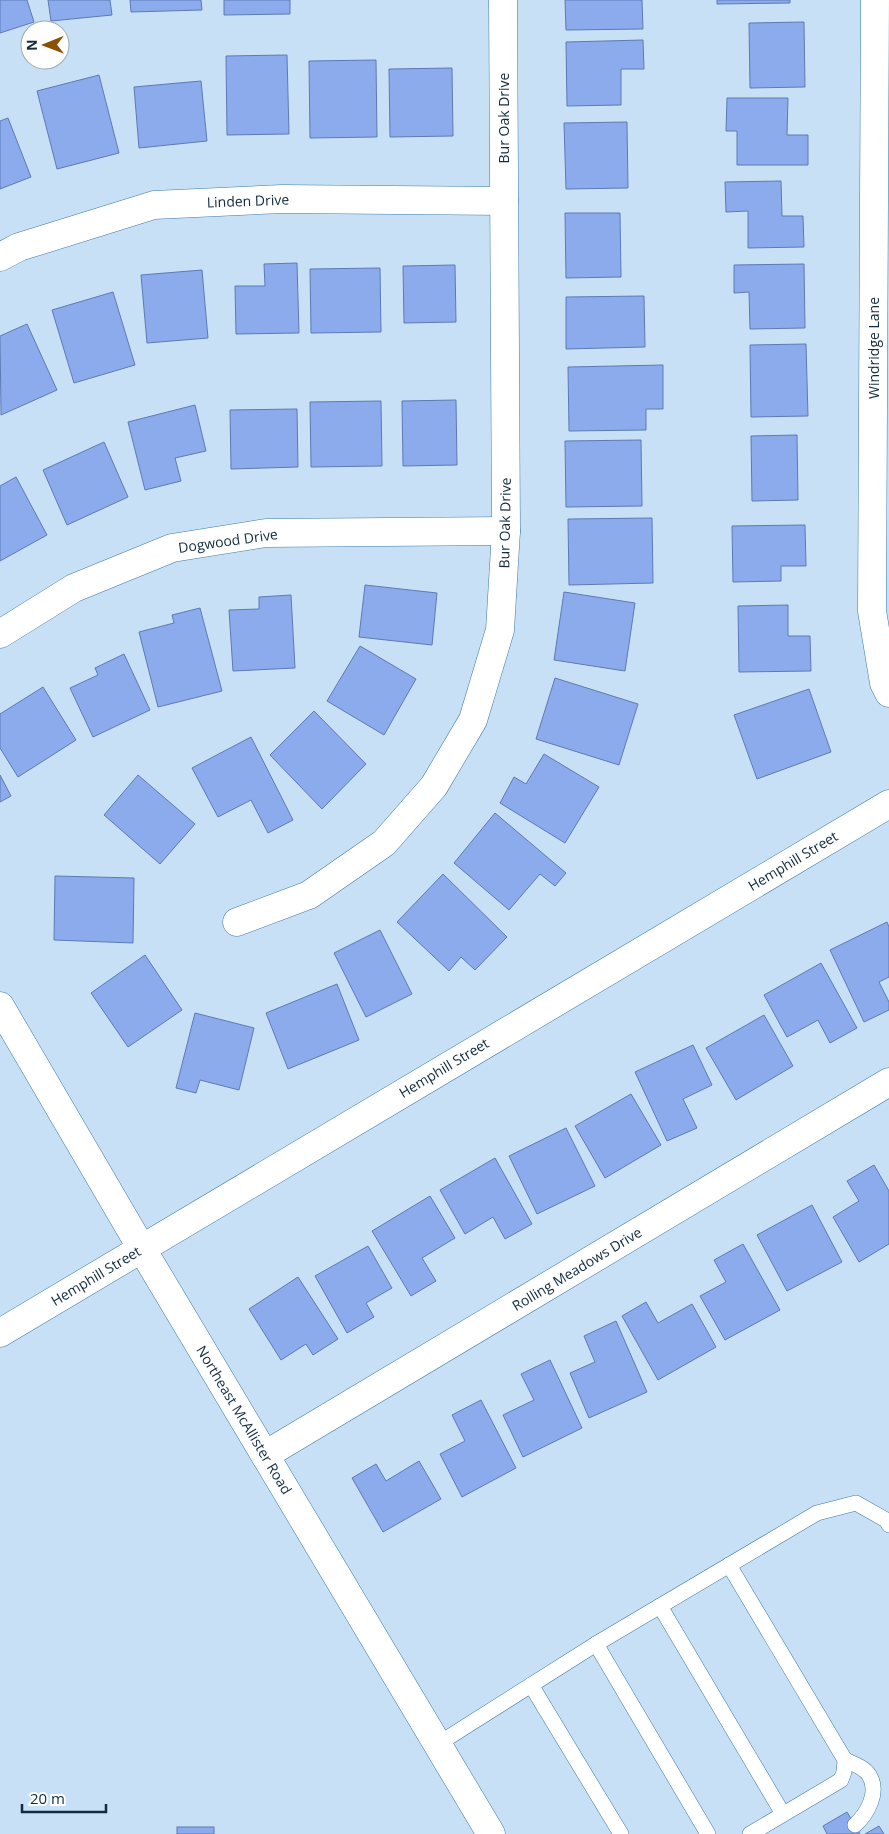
<svg xmlns="http://www.w3.org/2000/svg" width="889" height="1834" font-family="'Open Sans',sans-serif">
<style>
.building{fill:#8babec;stroke:#5d7ab7}
.lines{fill:none;stroke-linecap:round;stroke-linejoin:round}
.service-casing{stroke:#3d7cac;stroke-width:16}
.minor-casing{stroke:#3d7cac;stroke-width:29}
.tertiary-casing{stroke:#3d7cac;stroke-width:29}
.service{stroke:#fff;stroke-width:15}
.minor{stroke:#fff;stroke-width:28}
.tertiary{stroke:#fff;stroke-width:28}
.labels{text-anchor:middle;stroke-width:5;stroke-linejoin:round;paint-order:stroke}
.street-label{font-size:14px;fill:#112b3f;stroke:#fefefe}
</style>
<rect width="100%" height="100%" fill="#c7e0f5"/>
<g class="building">
<path d="M0,0H27L34,22L0,33Z"/>
<path d="M48,0H110L112,15L51,21Z"/>
<path d="M130,0H201L202,10L131,12Z"/>
<path d="M224,0H290V14L224,15Z"/>
<path d="M565,0H642L643,29L566,30Z"/>
<path d="M717,0H790V3L717,4Z"/>
<path d="M804,22L805,87L750,88L749,23Z"/>
<path d="M643,40L644,69H621V105L567,106L566,42Z"/>
<path d="M287,55L289,134L227,135L226,56Z"/>
<path d="M376,60L377,137L310,138L309,61Z"/>
<path d="M452,68L453,136L390,137L389,69Z"/>
<path d="M99,75L119,153L57,169L37,91Z"/>
<path d="M201,81L207,141L139,148L134,87Z"/>
<path d="M727,98H788L787,135H808V165H737V131H726Z"/>
<path d="M8,118L31,177L0,189V121Z"/>
<path d="M627,122L628,188L566,189L564,123Z"/>
<path d="M781,181L782,216H803L804,247L748,248V211L726,212L725,182Z"/>
<path d="M565,213H620L621,277L566,278Z"/>
<path d="M297,263L299,333L236,334L235,286H265L264,264Z"/>
<path d="M804,264L805,328L750,329L749,292L734,293V265Z"/>
<path d="M455,265L456,322L404,323L403,266Z"/>
<path d="M380,268L381,332L311,333L310,269Z"/>
<path d="M202,270L208,338L147,343L141,275Z"/>
<path d="M113,292L135,365L74,383L52,310Z"/>
<path d="M644,296L645,347L566,349V297Z"/>
<path d="M27,324L57,390L1,415L0,336Z"/>
<path d="M806,344L808,416L751,417L750,345Z"/>
<path d="M663,365V409H646V430L569,431L568,367Z"/>
<path d="M456,400L457,465L403,466L402,401Z"/>
<path d="M381,401L382,466L311,467L310,402Z"/>
<path d="M195,405L206,451L175,458L181,481L145,490L128,422Z"/>
<path d="M297,409L298,467L231,469L230,410Z"/>
<path d="M797,435L798,500L752,501L751,436Z"/>
<path d="M641,440L642,506L566,507L565,441Z"/>
<path d="M104,442L128,497L67,525L43,470Z"/>
<path d="M16,477L47,535L0,561V486Z"/>
<path d="M652,518L653,583L569,585L568,519Z"/>
<path d="M805,525L806,566H781V581L733,582L732,526Z"/>
<path d="M365,585L437,593L432,645L359,637Z"/>
<path d="M564,592L635,603L625,671L554,660Z"/>
<path d="M291,595L295,668L233,671L229,610L259,609V597Z"/>
<path d="M788,605V636H810L811,671L739,672L738,606Z"/>
<path d="M200,608L222,691L158,707L139,632L174,623L172,615Z"/>
<path d="M360,646L416,679L384,735L327,701Z"/>
<path d="M124,654L150,710L93,737L70,688L98,675L95,668Z"/>
<path d="M555,678L638,704L619,765L536,739Z"/>
<path d="M43,687L76,740L18,777L0,748V714Z"/>
<path d="M809,689L831,752L757,779L734,715Z"/>
<path d="M314,711L366,764L322,809L270,755Z"/>
<path d="M251,737L293,820L268,833L251,800L218,817L192,768Z"/>
<path d="M544,754L599,787L565,843L500,803L514,777L526,784Z"/>
<path d="M0,775L11,796L0,802Z"/>
<path d="M138,775L195,824L160,864L104,815Z"/>
<path d="M495,813L566,873L555,886L540,874L509,910L454,863Z"/>
<path d="M443,874L507,937L475,970L461,957L449,971L397,922Z"/>
<path d="M55,876L134,878L133,943L54,940Z"/>
<path d="M887,922L889,927V977L879,982L889,1002V1010L864,1022L830,950Z"/>
<path d="M380,930L412,994L366,1017L334,953Z"/>
<path d="M145,955L182,1010L128,1047L91,993Z"/>
<path d="M821,963L857,1028L830,1043L818,1020L787,1037L764,995Z"/>
<path d="M337,984L359,1040L288,1069L266,1013Z"/>
<path d="M195,1013L254,1028L239,1090L200,1080L196,1093L176,1088Z"/>
<path d="M764,1015L793,1066L736,1100L706,1048Z"/>
<path d="M693,1045L712,1085L683,1099L697,1128L667,1141L635,1072Z"/>
<path d="M631,1094L661,1145L605,1178L575,1126Z"/>
<path d="M566,1128L595,1186L537,1214L509,1156Z"/>
<path d="M495,1158L532,1224L505,1239L493,1217L465,1234L440,1190Z"/>
<path d="M874,1165L889,1191V1244L859,1262L833,1217L859,1201L847,1181Z"/>
<path d="M430,1196L455,1238L422,1258L436,1281L411,1296L372,1231Z"/>
<path d="M812,1205L842,1262L787,1291L757,1235Z"/>
<path d="M743,1244L780,1310L725,1340L700,1296L726,1282L714,1260Z"/>
<path d="M368,1246L392,1288L366,1303L374,1317L347,1333L315,1276Z"/>
<path d="M298,1277L338,1339L313,1355L306,1344L281,1360L249,1309Z"/>
<path d="M646,1302L658,1323L692,1304L716,1347L658,1380L622,1316Z"/>
<path d="M616,1321L647,1392L589,1418L570,1373L595,1362L584,1336Z"/>
<path d="M550,1360L582,1428L523,1457L503,1415L534,1400L521,1374Z"/>
<path d="M481,1400L516,1468L462,1497L440,1454L465,1441L452,1415Z"/>
<path d="M419,1461L441,1499L383,1532L352,1478L376,1464L386,1481Z"/>
<path d="M847,1812L860,1834H827L823,1826Z"/>
<path d="M879,1826L884,1834H865Z"/>
<rect x="177" y="1827" width="37" height="7"/>
</g>
<g class="lines">
<defs>
<g id="service">
<path d="M729,1565L845,1760L844,1772L841,1780L750,1834"/>
<path d="M660,1606L783,1814"/>
<path d="M596,1644L817,1513L856,1503L886,1520L889,1525"/>
<path d="M531,1685L621,1834"/>
<path d="M438,1744L596,1644L708,1834"/>
<path d="M845,1760C853,1764 864,1767 869,1775C880,1792 867,1814 855,1825"/>
</g>
<g id="minor">
<path d="M875,0L872,611L884,683L889,693"/>
<path d="M0,257L19,247L154,205L282,199L504,201"/>
<path d="M0,634L74,588L172,548L266,533L506,531"/>
<path d="M237,922L309,895L384,843L434,786L473,720L500,630L506,531L503,0"/>
<path d="M265,1455L889,1082"/>
</g>
<g id="tertiary">
<path d="M0,1006L142,1249L491,1834"/>
<path d="M0,1333L889,804"/>
</g>
</defs>
<use href="#service" class="service-casing"/>
<use href="#minor" class="minor-casing"/>
<use href="#tertiary" class="tertiary-casing"/>
<use href="#service" class="service"/>
<use href="#minor" class="minor"/>
<use href="#tertiary" class="tertiary"/>
</g>
<g class="labels">
<g class="street-label">
<text transform="translate(504 118) rotate(-90)" y="5">Bur Oak Drive</text>
<text transform="translate(248 201) rotate(-2)" y="5">Linden Drive</text>
<text transform="translate(874 348) rotate(-90)" y="5">Windridge Lane</text>
<text transform="translate(505 523) rotate(-89)" y="5">Bur Oak Drive</text>
<text transform="translate(228 541) rotate(-8)" y="5">Dogwood Drive</text>
<text transform="translate(793 861) rotate(-31)" y="5">Hemphill Street</text>
<text transform="translate(444 1068) rotate(-31)" y="5">Hemphill Street</text>
<text transform="translate(577 1269) rotate(-31)" y="5">Rolling Meadows Drive</text>
<text transform="translate(96 1276) rotate(-31)" y="5">Hemphill Street</text>
<text transform="translate(244 1420) rotate(59)" y="5">Northeast McAllister Road</text>
</g>
</g>
<g transform="translate(45 45) rotate(269)"><circle r="24" fill="#fefefe" stroke="#9faab2"/>
<path d="M0-4L9 19L0 12L-9 19Z" fill="#895006"/>
<text y="-8" font-size="14" font-weight="bold" text-anchor="middle" fill="#112b3f">N</text>
</g>
<path d="M22 1804v8h84v-8" fill="none" stroke="#112b3f" stroke-width="2.5"/>
<text x="30" y="1804" font-size="15" fill="#112b3f" stroke="#fefefe" stroke-width="4" paint-order="stroke">20 m</text>
</svg>
